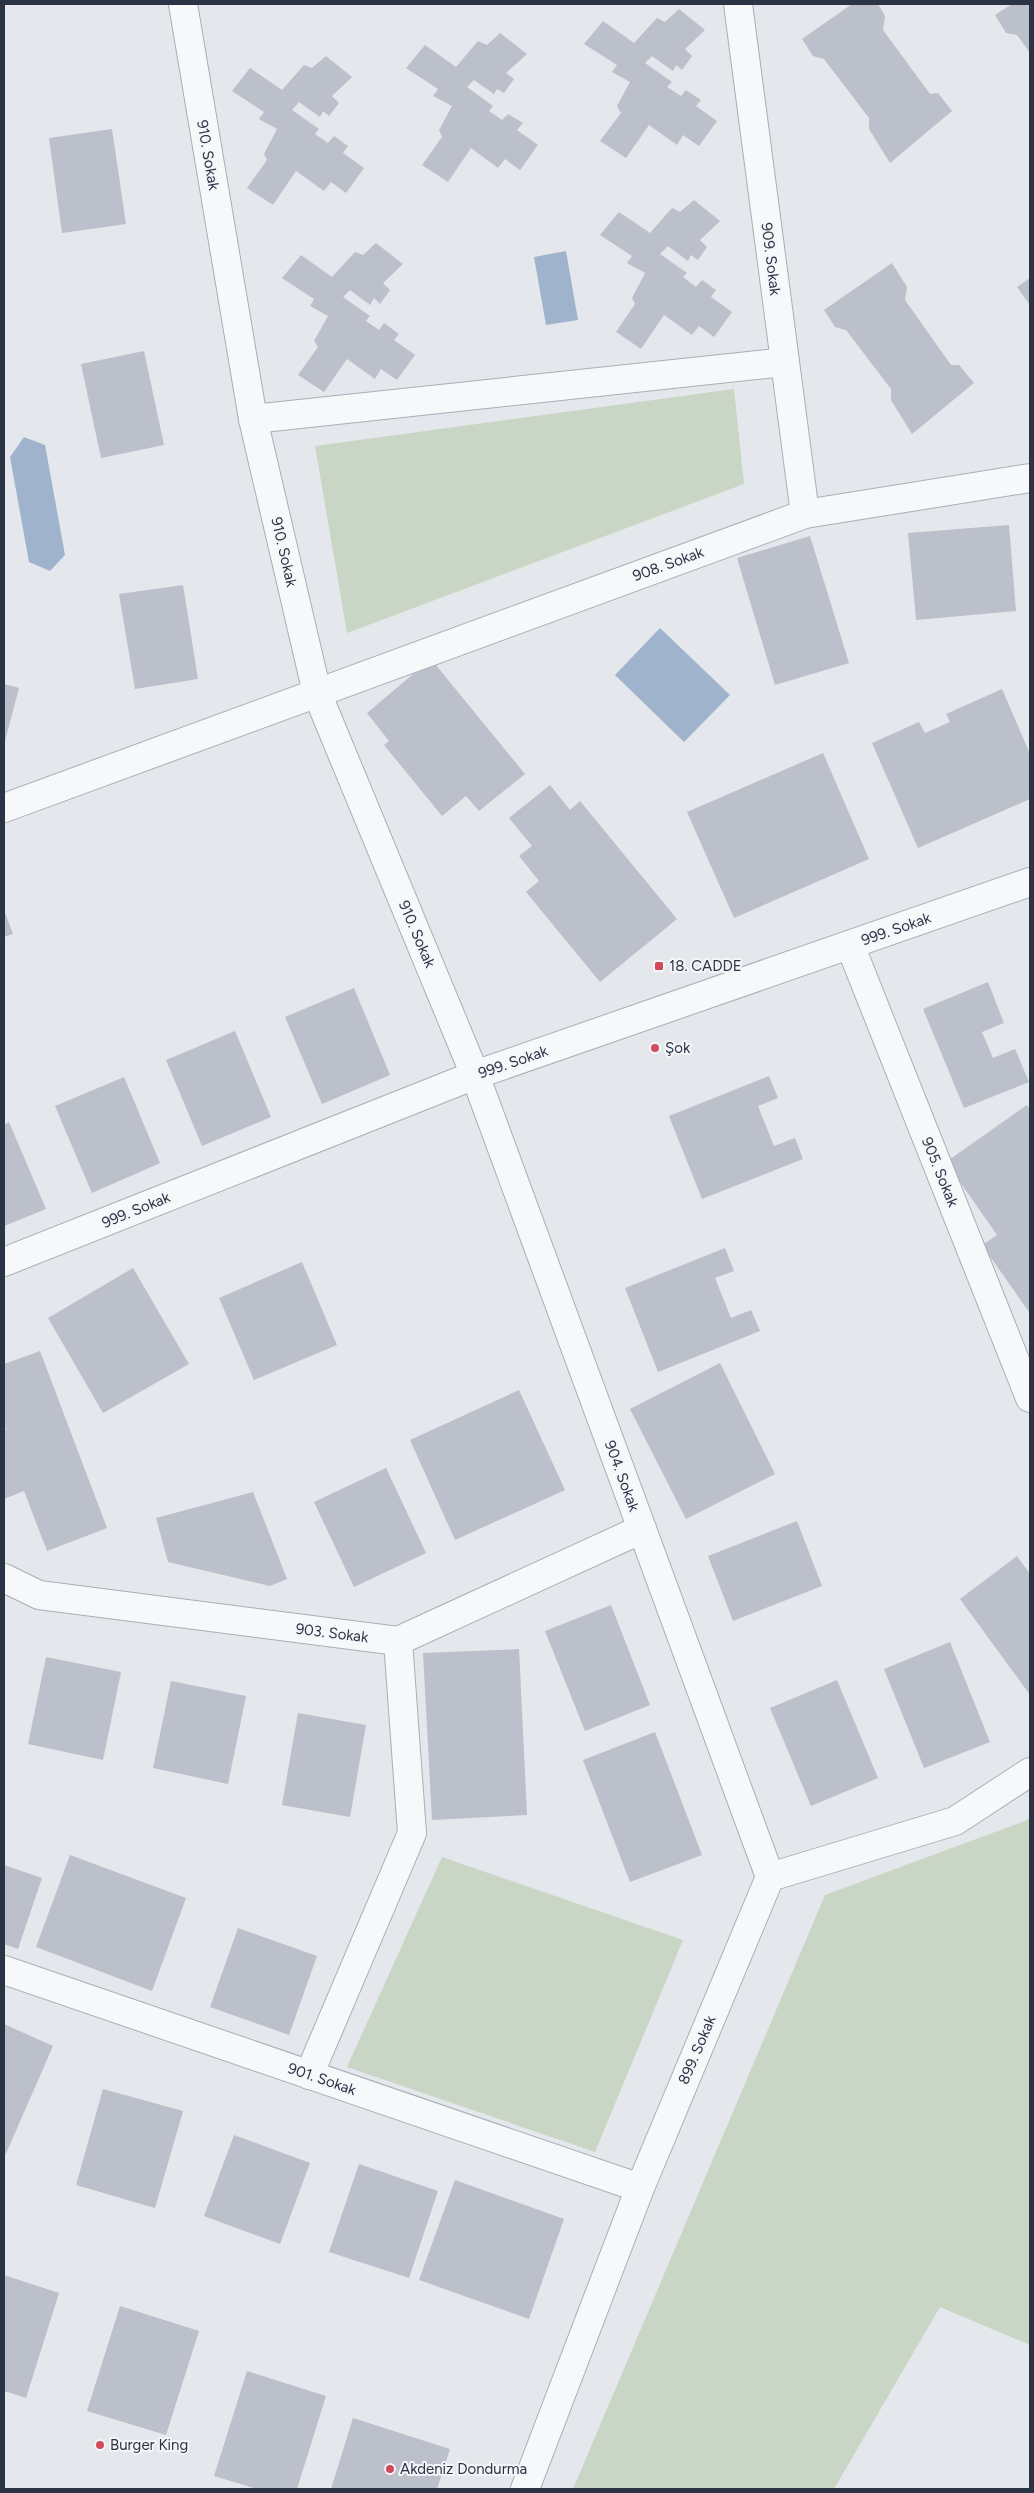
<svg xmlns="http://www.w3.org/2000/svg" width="1034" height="2493" font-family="Figtree,sans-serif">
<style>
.green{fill:#c9d6c5}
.water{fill:#9fb4cc}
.building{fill:#bbc0ca}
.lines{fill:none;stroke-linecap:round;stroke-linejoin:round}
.street-casing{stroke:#a9aeb7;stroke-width:30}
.street{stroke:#f7f8fa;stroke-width:28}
.poi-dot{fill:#d1495b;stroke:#f4f6f9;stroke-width:2}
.labels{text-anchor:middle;stroke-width:4;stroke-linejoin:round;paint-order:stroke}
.street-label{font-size:15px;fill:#2b3445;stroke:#f4f6f9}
.poi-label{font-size:15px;fill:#2b3445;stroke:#f4f6f9;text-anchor:start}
</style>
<rect width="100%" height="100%" fill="#e4e7ec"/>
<g class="green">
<path d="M734,389L744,484L347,633L315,446Z"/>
<path d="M1030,1819V2345L940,2307L834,2489H573L825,1895Z"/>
<path d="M442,1857L683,1940L595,2152L347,2067Z"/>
</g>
<g class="water">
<path d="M566,251L578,320L546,325L534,257Z"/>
<path d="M24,437L45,445L65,555L50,571L29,562L10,457Z"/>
<path d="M660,628L730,695L684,742L615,675Z"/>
</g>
<g class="building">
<path d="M852,4H878L885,16L883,30L930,94L938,93L952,111L890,163L869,129V118L824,59L813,56L802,39Z"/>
<path d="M1012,4H1030V53L1017,35L1006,33L995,15Z"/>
<path d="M679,9L705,30L685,49L692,56L682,70L676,65L673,71L652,56L645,63L672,82L667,87L681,96L686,90L701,100L696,106L717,121L699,146L683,135L677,145L649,125L626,158L600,141L621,113L617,106L630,82L612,72L617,65L584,44L603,21L634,43L657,18L665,22Z"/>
<path d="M500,33L527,54L506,73L514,79L504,93L497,89L494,94L474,80L467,87L493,106L489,111L502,120L508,114L523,123L517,130L538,145L520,170L505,159L498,168L471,148L448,182L422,165L442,137L439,130L452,106L433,96L438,89L406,68L425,45L456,67L478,41L487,45Z"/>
<path d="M326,56L352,77L332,96L339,103L329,116L323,111L320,117L299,102L292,110L319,129L315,134L328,143L334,136L348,146L343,153L364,168L346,193L331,182L324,191L296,171L273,205L247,188L267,160L264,154L277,129L259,119L264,112L232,91L250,68L282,90L304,65L312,68Z"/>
<path d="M112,129L126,224L62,233L49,138Z"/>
<path d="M694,200L720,221L700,240L707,247L698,260L691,255L688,261L668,246L660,254L687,273L683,277L696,287L702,280L716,290L711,297L732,312L714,337L699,326L692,335L664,315L641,349L616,332L635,304L632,298L645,273L627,263L632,256L600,235L619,212L650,233L672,208L680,212Z"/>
<path d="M376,243L403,264L383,283L390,290L380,304L374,298L370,305L350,290L343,297L370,316L366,321L379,330L384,323L399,334L394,340L415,355L397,380L381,369L375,379L347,359L324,392L298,375L318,347L314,341L328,316L310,306L314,299L282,278L301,255L332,277L355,252L363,255Z"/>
<path d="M892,263L907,287L905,300L951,365H959L974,383L912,434L891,400V389L846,330L835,327L824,310Z"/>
<path d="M1030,278V305L1017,287Z"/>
<path d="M144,351L164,445L101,458L81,364Z"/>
<path d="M1009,525L1016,611L916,620L908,533Z"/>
<path d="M810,536L849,663L775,685L737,558Z"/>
<path d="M183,585L198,679L135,689L119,594Z"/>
<path d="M431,659L525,774L479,811L466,796L442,816L384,745L389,741L367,713Z"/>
<path d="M4,684L19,688L4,745Z"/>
<path d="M1002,689L1030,754V799L918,848L872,743L919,722L925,733L950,722L946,714Z"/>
<path d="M823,753L869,859L734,918L687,812Z"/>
<path d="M550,785L570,810L580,801L677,919L600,982L526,892L539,881L519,856L532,846L509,818Z"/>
<path d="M4,910L13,934L4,937Z"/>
<path d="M988,982L1004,1023L982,1032L993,1058L1015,1049L1029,1082L964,1108L923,1009Z"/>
<path d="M354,988L390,1075L322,1104L285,1017Z"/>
<path d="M235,1031L271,1117L202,1146L166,1060Z"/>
<path d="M769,1076L778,1098L758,1106L774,1146L795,1138L803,1159L702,1199L669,1116Z"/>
<path d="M124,1077L160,1163L92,1193L55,1106Z"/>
<path d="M1027,1105L1030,1110L1029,1312L982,1245L997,1235L946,1162Z"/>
<path d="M9,1122L46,1209L4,1226V1125Z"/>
<path d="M725,1248L734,1271L715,1278L731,1318L751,1310L760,1331L658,1372L625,1288Z"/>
<path d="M302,1262L337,1345L254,1380L219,1298Z"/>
<path d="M133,1268L189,1364L103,1413L48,1318Z"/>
<path d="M40,1351L107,1528L47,1551L24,1491L4,1499V1431L6,1430L4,1423V1364Z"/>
<path d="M720,1363L775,1474L686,1519L630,1409Z"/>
<path d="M519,1390L565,1490L455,1540L410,1440Z"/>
<path d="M386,1468L426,1553L354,1587L314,1502Z"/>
<path d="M253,1492L287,1579L270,1586L168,1562L156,1518Z"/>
<path d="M797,1521L822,1586L733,1621L708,1556Z"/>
<path d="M1017,1556L1030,1574V1695L960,1599Z"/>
<path d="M611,1605L650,1705L585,1731L545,1631Z"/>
<path d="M950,1642L990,1742L924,1768L884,1669Z"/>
<path d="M519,1649L527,1815L432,1820L423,1653Z"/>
<path d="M46,1657L121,1672L103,1760L28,1744Z"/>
<path d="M837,1680L878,1778L811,1806L770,1708Z"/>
<path d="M171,1681L246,1696L228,1784L153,1768Z"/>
<path d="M298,1713L366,1725L350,1817L282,1805Z"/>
<path d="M655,1732L702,1855L630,1882L583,1760Z"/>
<path d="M70,1855L186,1898L152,1991L36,1947Z"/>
<path d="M4,1865L42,1878L18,1949L4,1944Z"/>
<path d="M238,1928L317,1956L289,2035L210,2007Z"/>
<path d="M4,2024L53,2046L4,2158Z"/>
<path d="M103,2089L183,2111L155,2208L76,2185Z"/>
<path d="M234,2135L310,2163L280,2244L204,2216Z"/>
<path d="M359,2164L438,2191L409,2278L329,2252Z"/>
<path d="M455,2180L564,2219L529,2319L419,2280Z"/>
<path d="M4,2275L59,2293L26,2398L4,2391Z"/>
<path d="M120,2306L199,2331L166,2435L87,2411Z"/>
<path d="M247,2371L326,2396L297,2489H257L214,2476Z"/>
<path d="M353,2418L450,2449L437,2489H331Z"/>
</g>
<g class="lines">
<defs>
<g id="street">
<path d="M183,4L253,419L317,693L475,1075L770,1877"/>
<path d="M738,4L805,514"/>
<path d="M253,419L785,362"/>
<path d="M4,808L805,514L1030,478"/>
<path d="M850,945L1030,1398"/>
<path d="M4,1262L475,1075L1030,882"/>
<path d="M4,1578L39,1595L398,1641L642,1529"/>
<path d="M4,1970L640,2188"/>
<path d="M309,2075L412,1833L398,1641"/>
<path d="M525,2489L640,2188L770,1877L955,1821L1030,1772"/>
</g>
</defs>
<use href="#street" class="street-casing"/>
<use href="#street" class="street"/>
</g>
<g class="poi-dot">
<rect x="654" y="961" width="10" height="10" rx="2.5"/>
<circle cx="655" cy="1048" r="5"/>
<circle cx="100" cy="2445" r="5"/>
<circle cx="390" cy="2469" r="5"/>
</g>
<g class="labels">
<g class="street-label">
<text transform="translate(208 155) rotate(80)" y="5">910. Sokak</text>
<text transform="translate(771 259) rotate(83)" y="5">909. Sokak</text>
<text transform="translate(284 552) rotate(77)" y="5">910. Sokak</text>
<text transform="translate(668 564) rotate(-20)" y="5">908. Sokak</text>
<text transform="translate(896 929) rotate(-19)" y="5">999. Sokak</text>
<text transform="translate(417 934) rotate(67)" y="5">910. Sokak</text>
<text transform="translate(513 1062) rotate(-19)" y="5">999. Sokak</text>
<text transform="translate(940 1172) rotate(68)" y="5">905. Sokak</text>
<text transform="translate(136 1210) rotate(-22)" y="5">999. Sokak</text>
<text transform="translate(622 1476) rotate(70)" y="5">904. Sokak</text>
<text transform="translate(332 1633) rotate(7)" y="5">903. Sokak</text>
<text transform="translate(697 2050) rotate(-67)" y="5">899. Sokak</text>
<text transform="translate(322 2079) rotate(19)" y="5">901. Sokak</text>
</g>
<g class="poi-label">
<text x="669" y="971">18. CADDE</text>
<text x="665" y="1053">Şok</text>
<text x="110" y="2450">Burger King</text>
<text x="400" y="2474">Akdeniz Dondurma</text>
</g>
</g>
<rect width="1034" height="2493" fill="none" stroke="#2b3445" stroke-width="10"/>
</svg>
